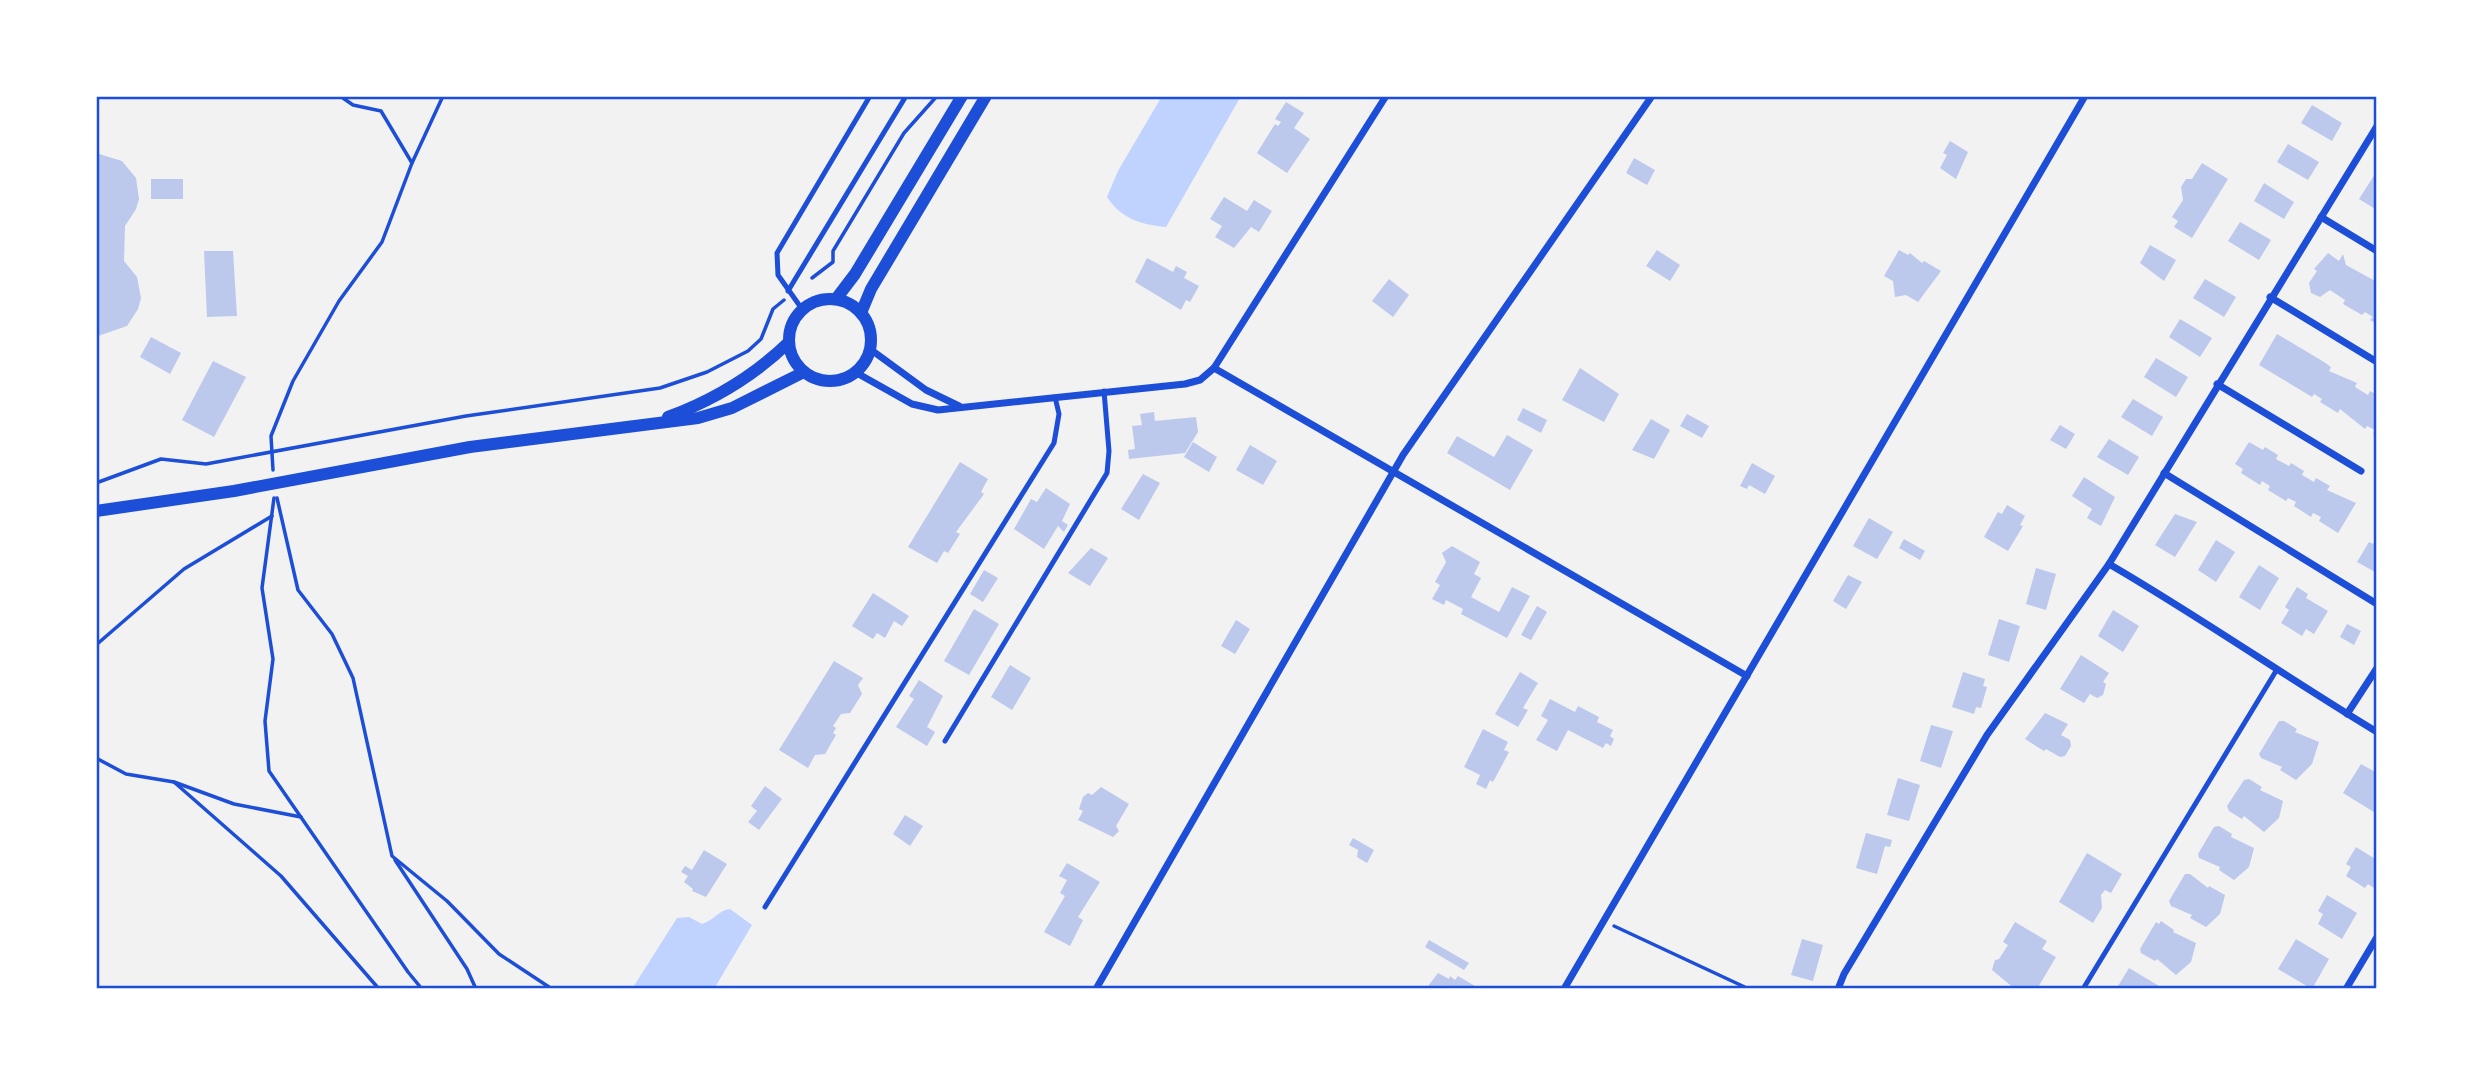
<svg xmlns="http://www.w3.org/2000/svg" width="2473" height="1085" font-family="'Archivo Narrow',sans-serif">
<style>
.water{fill:#bfd3fe}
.building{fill:#bdc9ec}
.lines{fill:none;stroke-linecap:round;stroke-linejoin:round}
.path{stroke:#1d4ed8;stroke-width:3.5}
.service{stroke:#1d4ed8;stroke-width:5}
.minor{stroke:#1d4ed8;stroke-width:7}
.tertiary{stroke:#1d4ed8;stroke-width:12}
.neatline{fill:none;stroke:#1d4ed8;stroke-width:2.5}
</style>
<rect width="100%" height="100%" fill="#f2f2f2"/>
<g class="water">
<path d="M1162,96H1241L1166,227C1139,224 1122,219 1107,197L1118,171Z"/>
<path d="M730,909L752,925L714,989H632L677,918L689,917L702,924C713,921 719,910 730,909Z"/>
</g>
<g class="building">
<path d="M1286,102L1304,113L1294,128L1310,139L1287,173L1257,153L1275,124L1278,126L1281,122L1275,119Z"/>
<path d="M2312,105L2342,123L2332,141L2301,123Z"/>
<path d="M1950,141L1968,152L1956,179L1940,168L1947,155L1943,153Z"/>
<path d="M2288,144L2319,162L2308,180L2277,162Z"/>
<path d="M96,153L122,161L136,178L139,199L136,209L125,226L124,261L137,277L141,298L138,309L127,326L98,336Z"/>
<path d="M1634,158L1655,170L1647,185L1626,173Z"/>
<path d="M2202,163L2228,179L2192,238L2174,227L2178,221L2172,217L2183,200L2181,187L2186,179H2192Z"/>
<path d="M2377,171V210L2359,199Z"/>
<rect x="151" y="179" width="32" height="20"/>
<path d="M2264,183L2294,202L2284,219L2254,201Z"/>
<path d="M1224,197L1247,211L1254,200L1272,211L1259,232L1251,227L1234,248L1215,237L1222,226L1210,219Z"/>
<path d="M2240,222L2271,240L2259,260L2228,241Z"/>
<path d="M2150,245L2176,260L2164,281L2140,263Z"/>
<path d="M1657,250L1680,265L1670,281L1646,266Z"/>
<path d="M1899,250L1908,255L1910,253L1922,263L1924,261L1941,271L1918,302L1906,295L1895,297L1893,281L1884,276Z"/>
<path d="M204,251H233L237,316L207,317Z"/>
<path d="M2328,253L2339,261L2343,254L2346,265L2377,282V324L2370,320L2373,317L2365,312L2362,315L2343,304L2345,300L2330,290L2320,297L2311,293L2309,283L2317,271L2314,269Z"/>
<path d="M1147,258L1173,272L1176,266L1187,272L1184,278L1199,286L1190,302L1186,300L1181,310L1135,282Z"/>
<path d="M1389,279L1409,295L1393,317L1372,301Z"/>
<path d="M2205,279L2236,297L2224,317L2193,298Z"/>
<path d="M2180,319L2212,338L2200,357L2169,337Z"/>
<path d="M2277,334L2324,362L2331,367L2329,371L2357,383L2355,387L2368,395L2370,391L2377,395V437L2373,434L2375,430L2367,426L2365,429L2340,409L2338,413L2320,402L2322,399L2314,394L2312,397L2259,365Z"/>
<path d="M151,337L181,353L170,374L140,357Z"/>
<path d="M2156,358L2188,377L2176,397L2144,377Z"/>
<path d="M213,361L246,377L214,437L182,420Z"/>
<path d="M1580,368L1619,394L1604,422L1562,400Z"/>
<path d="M2133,399L2163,417L2152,436L2121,417Z"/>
<path d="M1523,408L1547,420L1541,433L1517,420Z"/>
<path d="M1154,412L1155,421L1196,417L1198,432L1185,453L1129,459L1128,450L1135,449L1132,426L1142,425L1140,414Z"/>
<path d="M1687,414L1709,426L1702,438L1680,426Z"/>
<path d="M1651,419L1670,430L1654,459L1632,450Z"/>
<path d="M2060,425L2075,434L2066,449L2050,440Z"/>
<path d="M1507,435L1533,450L1510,490L1447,453L1457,436L1494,457Z"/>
<path d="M2109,439L2139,457L2128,475L2097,457Z"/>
<path d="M1193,442L1217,457L1209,472L1184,457Z"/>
<path d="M2249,442L2263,450L2265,447L2278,455L2276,459L2289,466L2291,463L2304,471L2302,475L2314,482L2316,478L2330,486L2327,490L2356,503L2338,533L2319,521L2321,517L2313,513L2311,517L2294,506L2296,502L2288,498L2286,501L2268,490L2270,486L2262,481L2260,485L2241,473L2243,469L2235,464Z"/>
<path d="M1250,445L1277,461L1263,485L1236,470Z"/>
<path d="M960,462L988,479L981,492L984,494L956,532L960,534L948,553L944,551L937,563L908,547Z"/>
<path d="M1752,463L1775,476L1765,494L1749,485L1747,489L1740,486Z"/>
<path d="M1143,474L1160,483L1139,520L1121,509Z"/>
<path d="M2084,477L2115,497L2101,526L2087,518L2092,509L2072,496Z"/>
<path d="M1046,488L1070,504L1062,521L1068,525L1064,532L1058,526L1044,549L1014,529L1031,499L1037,502Z"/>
<path d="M2007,505L2025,516L2020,525L2023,526L2008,551L1984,537L1998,512L2002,514Z"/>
<path d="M2175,514L2197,522L2175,557L2155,545Z"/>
<path d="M1869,518L1893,532L1877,559L1853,546Z"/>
<path d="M2377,537V573L2357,562L2369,542L2373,544Z"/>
<path d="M1904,539L1925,551L1920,560L1899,548Z"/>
<path d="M2216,540L2235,552L2216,582L2198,570Z"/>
<path d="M1452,546L1480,562L1474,574L1481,578L1471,597L1499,612L1512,587L1530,596L1507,638L1461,614L1463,609L1446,600L1444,605L1432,599L1440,585L1435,582L1446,562L1442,553Z"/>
<path d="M1091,548L1108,558L1090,586L1068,573Z"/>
<path d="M2259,565L2279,578L2260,610L2239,597Z"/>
<path d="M2036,568L2056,574L2046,610L2026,604Z"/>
<path d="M984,570L998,578L983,602L970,594Z"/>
<path d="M1848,575L1862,582L1846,609L1833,601Z"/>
<path d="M2297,587L2308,594L2306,598L2328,611L2314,634L2306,629L2302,636L2281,623L2289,610L2285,607Z"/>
<path d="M873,593L909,616L902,626L894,621L885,638L877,633L873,639L852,626Z"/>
<path d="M1537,606L1547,612L1531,640L1521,635Z"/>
<path d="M974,609L999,624L969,675L944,661Z"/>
<path d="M2113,610L2139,626L2123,652L2098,636Z"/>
<path d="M1999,619L2020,626L2009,662L1988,655Z"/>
<path d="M1236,620L1250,629L1235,654L1221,646Z"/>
<path d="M2347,624L2361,631L2354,645L2340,637Z"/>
<path d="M2081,655L2109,673L2103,682L2106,684L2103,695L2097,698L2090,694L2084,703L2060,689Z"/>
<path d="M834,661L863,678L858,685L862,694L850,713L841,714L833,726L836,728L833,733L836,735L825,754L815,755L808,768L779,750Z"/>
<path d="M1010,665L1031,678L1012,710L991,697Z"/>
<path d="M1520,672L1538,683L1523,708L1528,710L1518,727L1495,714Z"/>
<path d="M1963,672L1985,679L1983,686L1987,687L1981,708L1976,707L1974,714L1952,707Z"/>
<path d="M919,680L943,696L927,727L935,732L927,746L896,727L914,699L909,696Z"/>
<path d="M1550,699L1575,712L1578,706L1599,717L1597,722L1613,730L1610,736L1614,739L1611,746L1606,743L1603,748L1568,730L1557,751L1536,740L1548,720L1541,716Z"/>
<path d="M2045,713L2068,724L2061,735L2070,740L2071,746L2065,756L2060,757L2046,749L2044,751L2025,739Z"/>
<path d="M2279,721H2284L2297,729L2295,732L2319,742L2312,764L2296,780L2280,770L2282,767L2261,758L2259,754Z"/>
<path d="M1931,725L1953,731L1941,768L1920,761Z"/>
<path d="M1483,729L1508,742L1504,750L1509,752L1493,782L1490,780L1486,789L1476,784L1480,775L1464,767Z"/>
<path d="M2361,764L2377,773V814L2343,793Z"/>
<path d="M1898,778L1920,785L1909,821L1887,815Z"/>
<path d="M2249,779L2262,787L2260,790L2283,801L2279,818L2264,832L2244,816L2242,819L2229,811L2227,806L2244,780Z"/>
<path d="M765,786L782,799L759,830L748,822L757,811L751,806Z"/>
<path d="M1101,787L1129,804L1116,826L1119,831L1113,837L1078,820L1083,811L1079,809L1083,797L1088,793L1092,795Z"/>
<path d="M905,815L923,826L910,846L893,834Z"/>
<path d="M2219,826L2232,834L2231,837L2254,848L2249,867L2234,880L2219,870L2220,867L2199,858L2198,854L2214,827Z"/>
<path d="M1866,833L1892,840L1890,847L1885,846L1877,874L1856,868Z"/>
<path d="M1353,838L1374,850L1367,863L1357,857L1358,850L1349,845Z"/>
<path d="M2356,847L2377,860V883L2374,888L2368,884L2365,888L2346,876L2351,867L2346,864Z"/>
<path d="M704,850L727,864L706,897L692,891L693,889L684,882L688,876L681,872L685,866L692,870Z"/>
<path d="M2087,853L2122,874L2111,893L2105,890L2101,895L2102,908L2093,923L2059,902Z"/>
<path d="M1067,863L1100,882L1078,917L1083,920L1070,946L1044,932L1065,896L1060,893L1067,880L1059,876Z"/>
<path d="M2185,874H2190L2208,888L2209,886L2225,895L2220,914L2206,927L2190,918L2192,915L2171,906L2169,901Z"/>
<path d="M2327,895L2357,913L2342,939L2318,924L2323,914L2318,911Z"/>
<path d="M2161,921L2174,930L2173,932L2196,943L2191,962L2176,975L2157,959L2155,961L2141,953L2140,949L2156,922L2159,924Z"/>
<path d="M2015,922L2047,941L2042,949L2056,957L2037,989H2015L1992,970L1995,960L1999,959L2008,945L2003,942Z"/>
<path d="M1802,939L1823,945L1813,981L1791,975Z"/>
<path d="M2296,939L2329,959L2312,989L2278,969Z"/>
<path d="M1429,940L1469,963L1464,970L1425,947Z"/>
<path d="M2129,968L2164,989H2122L2118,986Z"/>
<path d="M1438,973L1449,979L1450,976L1455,980L1458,976L1480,989H1426Z"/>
</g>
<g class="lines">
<g class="path">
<path d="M340,96L353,105L381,111L412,163"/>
<path d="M812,278L833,262V251L904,133L937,96"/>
<path d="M273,470L271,436L293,381L339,301L382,242L412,163L443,96"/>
<path d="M96,483L161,459L206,464L466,416L660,388L707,372L748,351L761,339L773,309L784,300"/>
<path d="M274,498L262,588L273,659L265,721L269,771L408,972L422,989"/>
<path d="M277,498L298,590L332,634L353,678L392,856L447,901L499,954L552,989"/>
<path d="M96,645L184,569L272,516"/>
<path d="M96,758L126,774L174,782L234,804L301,817"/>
<path d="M174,782L281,876L379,989"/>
<path d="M395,860L467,969L476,989"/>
<path d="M1614,926L1749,989"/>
</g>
<g class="service">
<path d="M788,291L906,96"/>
<path d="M802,309L778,275L777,253L870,96"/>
<path d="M945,741L1107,473L1109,451L1104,391"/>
<path d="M765,907L1054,443L1059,414L1055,397"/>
<path d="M2083,989L2276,671"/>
</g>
<g class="minor">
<path d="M2321,217L2377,251"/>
<path d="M2270,297L2377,362"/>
<path d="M870,349L926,390L959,406"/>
<path d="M1214,368L1747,676"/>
<path d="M855,372L912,404L938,410L1185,384L1200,380L1214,368L1386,96"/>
<path d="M2217,384L2361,471"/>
<path d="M2164,473L2377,604"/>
<path d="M2109,564C2200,617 2286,677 2377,732"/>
<path d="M2347,714L2377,668"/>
<path d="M1096,989L1403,455L1652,96"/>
<path d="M1564,989L2085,96"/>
<path d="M1838,989L1844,974L1987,735L2109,564L2377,126"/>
<path d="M2346,989L2377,937"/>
</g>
<g class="tertiary">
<path d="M836,299L855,274L962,96"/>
<circle cx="830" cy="340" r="41"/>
<path d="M861,313L871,289L986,96"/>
<path d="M668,417C714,400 754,376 789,342"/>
<path d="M96,511L234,491L470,447L698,418L732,408L804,372"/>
</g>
</g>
<rect width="2473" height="1085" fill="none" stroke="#ffffff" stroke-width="196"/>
<rect x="98" y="98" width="2277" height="889" class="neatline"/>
</svg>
